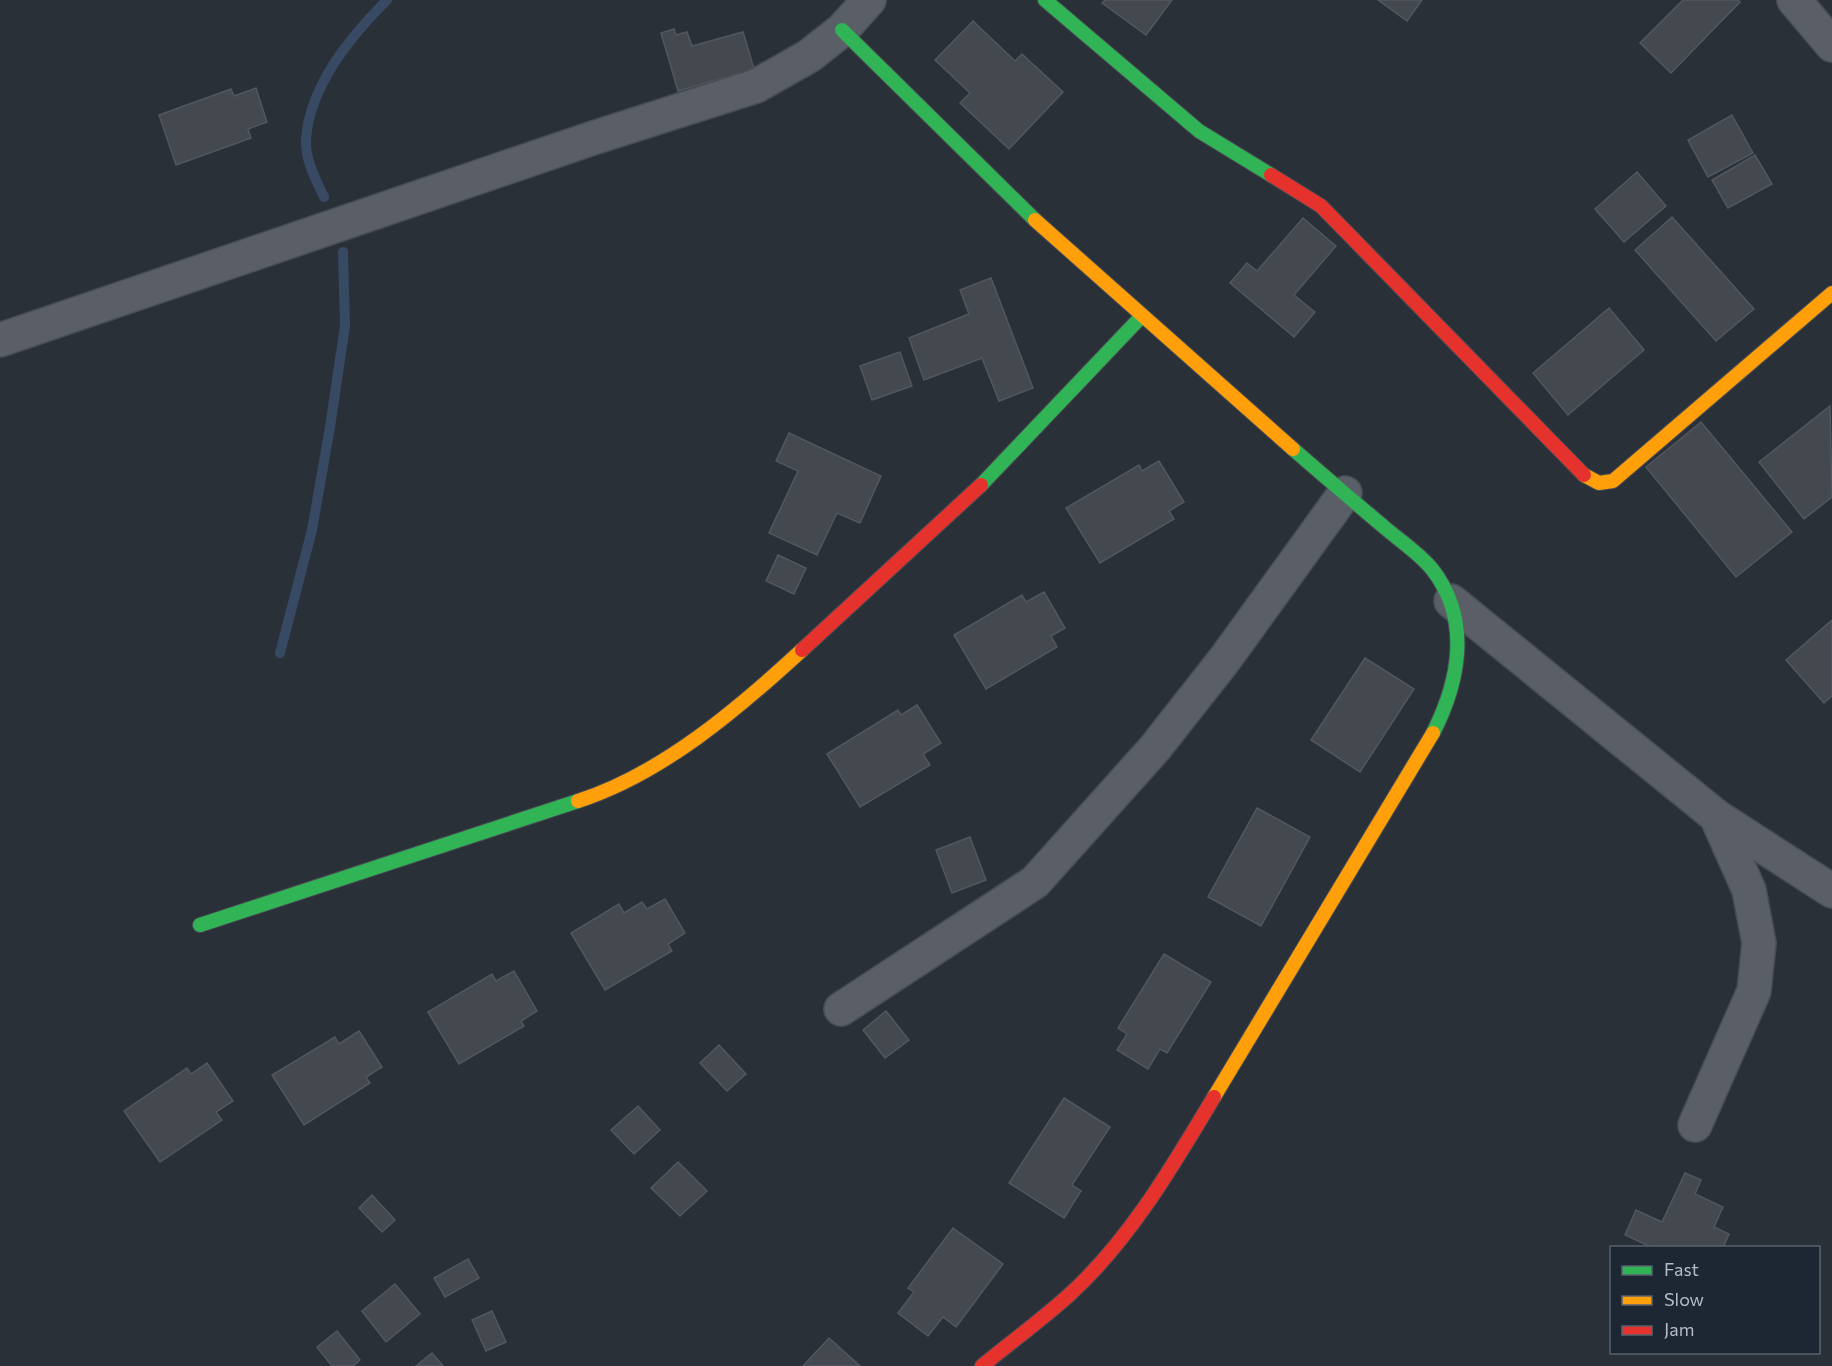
<svg xmlns="http://www.w3.org/2000/svg" width="1832" height="1366" font-family="Commissioner,sans-serif">
<style>
.lines{fill:none;stroke-linecap:round;stroke-linejoin:round}
.stream{stroke:#384963;stroke-width:10}
.building{fill:#444950;stroke:#52575f;stroke-width:1.5}
.street-casing{stroke:#484c53;stroke-width:36}
.fast-casing{stroke:#484c53;stroke-width:16}
.slow-casing{stroke:#484c53;stroke-width:16}
.jam-casing{stroke:#484c53;stroke-width:16}
.street{stroke:#5a5e66;stroke-width:33}
.fast{stroke:#30b455;stroke-width:14}
.slow{stroke:#ff9f0a;stroke-width:14}
.jam{stroke:#e5322d;stroke-width:14}
</style>
<rect width="100%" height="100%" fill="#2a3038"/>
<g class="lines">
<g class="stream">
<path d="M324,197C315,178 305,160 306,139C310,85 351,36 387,0"/>
<path d="M280,653L312,530L330,427L345,326L343,252"/>
</g>
</g>
<g class="building">
<path d="M1105,0H1172L1146,35L1102,3Z"/>
<path d="M1378,0H1422L1407,21Z"/>
<path d="M1683,0H1738L1740,2L1671,73L1640,43Z"/>
<path d="M973,21L1015,61L1022,54L1063,92L1009,149L960,103L970,93L935,60Z"/>
<path d="M674,29L676,35L687,32L692,46L743,32L754,69L678,91L661,33Z"/>
<path d="M256,88L267,122L248,129L251,138L176,165L159,115L231,89L234,96Z"/>
<path d="M1732,115L1753,153L1708,177L1688,140Z"/>
<path d="M1755,155L1772,184L1728,208L1712,180Z"/>
<path d="M1637,172L1666,206L1624,242L1595,209Z"/>
<path d="M1672,217L1754,309L1716,341L1635,250Z"/>
<path d="M1303,218L1336,246L1294,295L1315,312L1294,337L1230,283L1247,263L1257,271Z"/>
<path d="M991,278L1033,388L999,401L982,358L924,380L909,338L969,314L960,290Z"/>
<path d="M1609,308L1644,350L1568,415L1533,373Z"/>
<path d="M900,352L912,386L872,400L860,366Z"/>
<path d="M1830,406L1832,497L1804,519L1759,462Z"/>
<path d="M1701,422L1792,532L1736,577L1646,467Z"/>
<path d="M789,433L881,476L860,523L837,513L817,555L769,533L798,471L776,461Z"/>
<path d="M1159,461L1184,502L1169,511L1174,519L1100,563L1066,508L1139,465L1142,471Z"/>
<path d="M778,555L806,568L794,594L766,581Z"/>
<path d="M1044,592L1065,628L1051,636L1057,647L986,689L954,635L1022,595L1026,602Z"/>
<path d="M1832,620V696L1824,703L1786,660Z"/>
<path d="M1365,658L1414,689L1360,772L1311,740Z"/>
<path d="M917,705L941,743L923,754L930,765L860,807L827,754L898,710L901,715Z"/>
<path d="M1257,808L1310,837L1261,926L1208,897Z"/>
<path d="M970,837L986,880L952,893L936,850Z"/>
<path d="M665,899L685,933L668,944L672,951L605,990L571,933L619,904L624,913L642,902L647,909Z"/>
<path d="M1164,954L1211,982L1167,1053L1160,1049L1148,1069L1117,1050L1127,1034L1118,1028Z"/>
<path d="M514,971L537,1011L521,1021L524,1026L459,1064L428,1012L492,974L496,981Z"/>
<path d="M886,1011L909,1040L885,1058L863,1030Z"/>
<path d="M359,1031L382,1067L366,1077L370,1083L304,1125L272,1075L335,1037L339,1044Z"/>
<path d="M719,1045L746,1074L727,1091L700,1063Z"/>
<path d="M207,1063L233,1101L216,1112L222,1120L160,1162L124,1111L187,1068L191,1074Z"/>
<path d="M1064,1098L1110,1127L1072,1185L1081,1191L1064,1218L1009,1183Z"/>
<path d="M638,1106L660,1130L634,1154L611,1130Z"/>
<path d="M678,1162L707,1191L680,1216L651,1188Z"/>
<path d="M1685,1173L1701,1180L1695,1194L1723,1207L1714,1227L1729,1234L1723,1248H1653L1625,1235L1636,1210L1662,1222Z"/>
<path d="M372,1195L395,1220L382,1232L359,1208Z"/>
<path d="M953,1228L1003,1264L956,1327L943,1317L928,1336L898,1313L914,1292L908,1288Z"/>
<path d="M468,1259L479,1278L445,1297L434,1278Z"/>
<path d="M395,1284L420,1314L386,1342L362,1311Z"/>
<path d="M492,1311L506,1342L486,1351L472,1320Z"/>
<path d="M337,1331L360,1360L353,1366H332L317,1347Z"/>
<path d="M829,1338L860,1366H803Z"/>
<path d="M432,1353L443,1366H416Z"/>
</g>
<g class="lines">
<defs>
<g id="street">
<path d="M1794,0L1832,45"/>
<path d="M0,340L593,138L756,86L809,56L842,30L869,0"/>
<path d="M1451,601L1716,816L1749,890L1759,943L1754,991L1695,1125"/>
<path d="M1716,816L1832,891"/>
<path d="M841,1009L1035,882L1155,748L1225,659L1345,493"/>
</g>
<g id="fast">
<path d="M1045,0L1199,131L1271,175"/>
<path d="M842,30L1035,220"/>
<path d="M1293,449C1323,475 1353,501 1384,527C1399,540 1419,553 1432,569C1471,619 1460,680 1433,733"/>
<path d="M981,485L1140,318"/>
<path d="M200,925L578,801"/>
</g>
<g id="slow">
<path d="M1035,220L1293,449"/>
<path d="M1584,475L1599,483L1613,481L1832,293"/>
<path d="M578,801C662,774 738,709 802,650"/>
<path d="M1214,1097L1433,733"/>
</g>
<g id="jam">
<path d="M1271,175L1321,206L1584,475"/>
<path d="M802,650L981,485"/>
<path d="M982,1366C1010,1343 1040,1321 1068,1296C1129,1241 1172,1167 1214,1097"/>
</g>
</defs>
<use href="#street" class="street-casing"/>
<use href="#fast" class="fast-casing"/>
<use href="#slow" class="slow-casing"/>
<use href="#jam" class="jam-casing"/>
<use href="#street" class="street"/>
<use href="#fast" class="fast"/>
<use href="#slow" class="slow"/>
<use href="#jam" class="jam"/>
</g>
<rect x="1610" y="1246" width="210" height="108" fill="#1d2633" stroke="#59626f" stroke-width="1.5"/>
<rect x="1622" y="1266" width="30" height="9" fill="#30b455" stroke="#59626f" stroke-width="1.5"/>
<text x="1664" y="1276" font-size="18" fill="#b4bcc9">Fast</text>
<rect x="1622" y="1296" width="30" height="9" fill="#ff9f0a" stroke="#59626f" stroke-width="1.5"/>
<text x="1664" y="1306" font-size="18" fill="#b4bcc9">Slow</text>
<rect x="1622" y="1326" width="30" height="9" fill="#e5322d" stroke="#59626f" stroke-width="1.5"/>
<text x="1664" y="1336" font-size="18" fill="#b4bcc9">Jam</text>
</svg>
